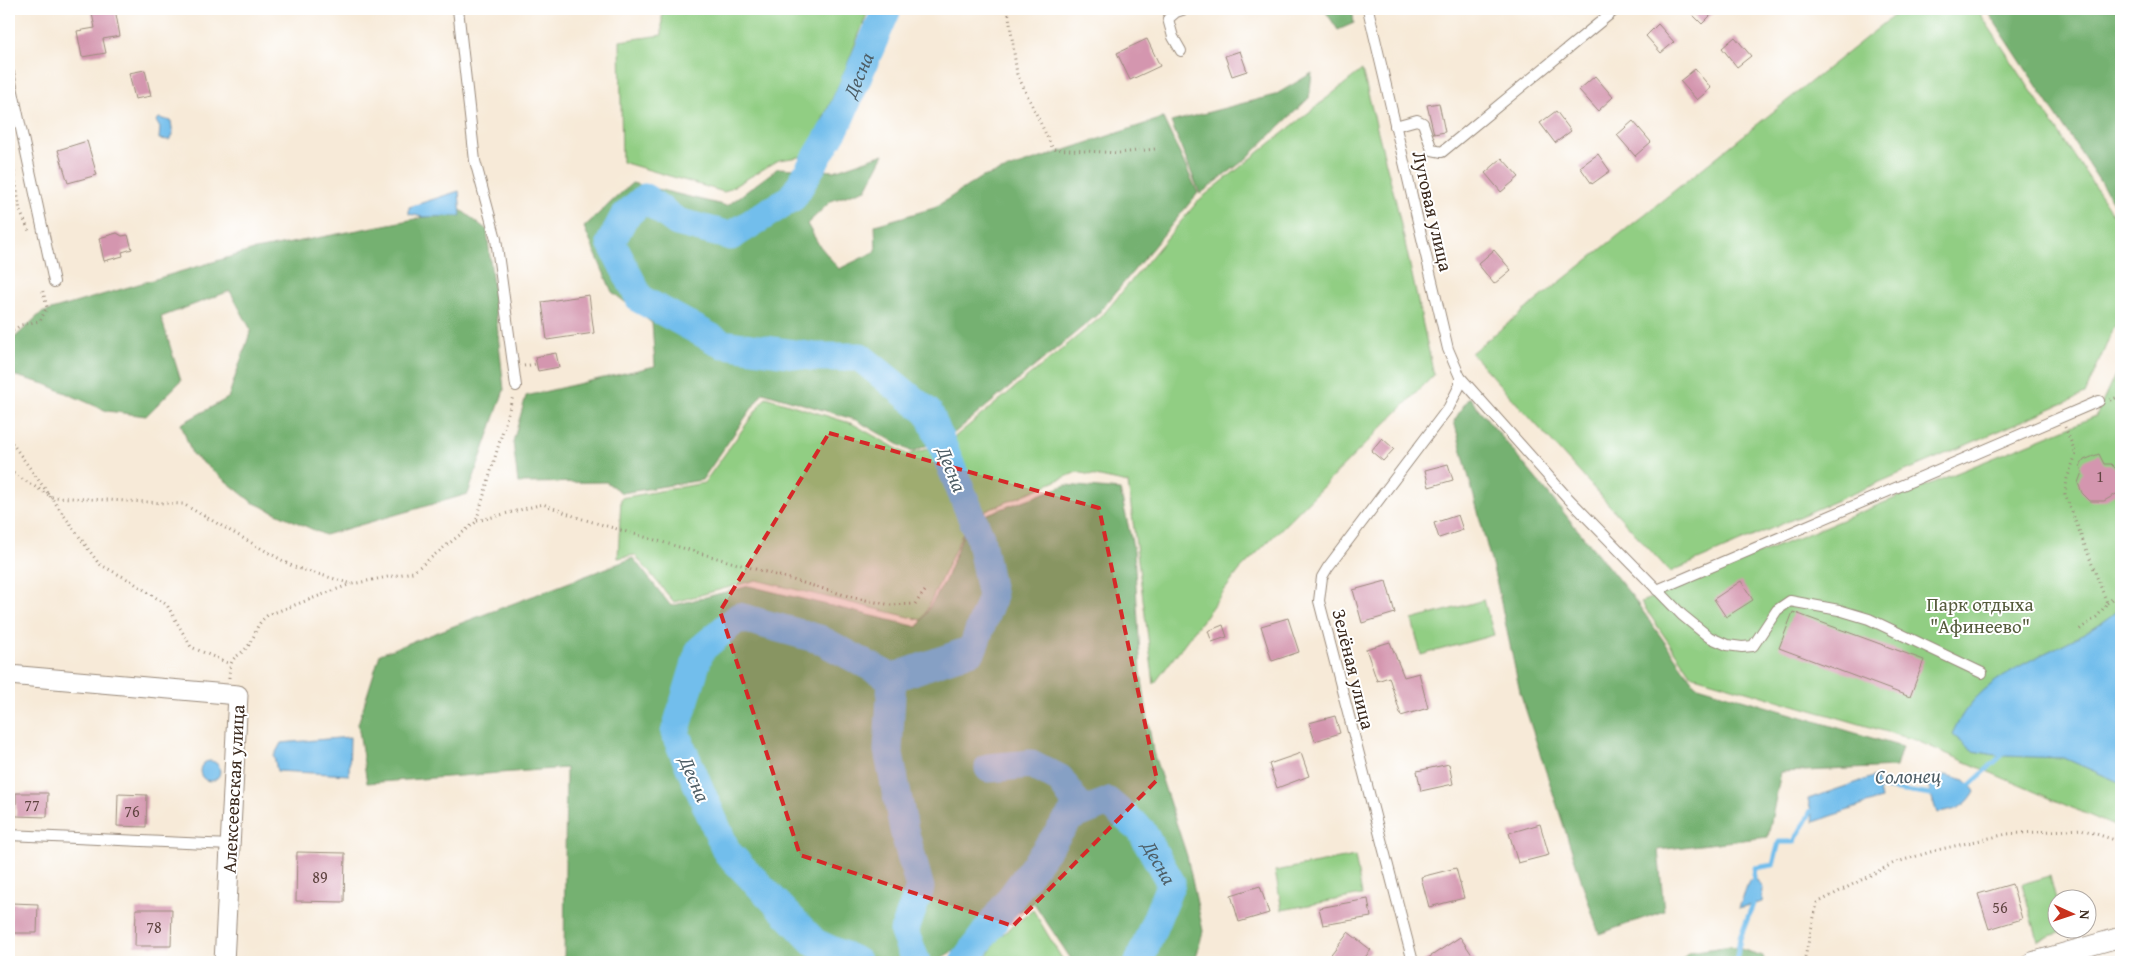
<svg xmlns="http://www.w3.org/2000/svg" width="2130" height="971" font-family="'Gentium Book Plus',serif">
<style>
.green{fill:#91ce83;stroke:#667c50}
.forest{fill:#74b171;stroke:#586e48}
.water{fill:#72beec;stroke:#567485}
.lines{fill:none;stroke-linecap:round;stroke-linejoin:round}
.stream{stroke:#72beec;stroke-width:5}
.river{stroke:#72beec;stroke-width:29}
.building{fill:#d496af}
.lane-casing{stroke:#998a7b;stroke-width:12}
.street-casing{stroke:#998a7b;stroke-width:21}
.path{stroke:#998a7b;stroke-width:3;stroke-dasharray:1 4;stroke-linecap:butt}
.lane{stroke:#fff;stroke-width:10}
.street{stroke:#fff;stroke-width:19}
.marked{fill:#d62828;fill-opacity:0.2;stroke:#d62828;stroke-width:4;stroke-dasharray:10 6;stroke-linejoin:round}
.labels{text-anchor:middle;stroke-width:4;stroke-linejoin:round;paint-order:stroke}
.number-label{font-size:16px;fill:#614542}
.street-label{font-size:19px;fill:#3b2a1e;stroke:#fff}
.park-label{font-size:19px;fill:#555b3c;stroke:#fff}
.water-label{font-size:20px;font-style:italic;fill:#4e5e66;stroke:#fff}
</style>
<rect width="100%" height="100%" fill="#fff"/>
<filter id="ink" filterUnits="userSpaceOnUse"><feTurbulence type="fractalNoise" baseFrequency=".02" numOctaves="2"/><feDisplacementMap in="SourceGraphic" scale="10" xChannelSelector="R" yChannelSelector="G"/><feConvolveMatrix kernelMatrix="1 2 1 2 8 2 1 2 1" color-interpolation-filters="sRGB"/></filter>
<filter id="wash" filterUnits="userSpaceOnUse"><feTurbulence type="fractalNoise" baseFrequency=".0096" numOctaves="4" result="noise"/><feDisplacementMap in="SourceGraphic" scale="20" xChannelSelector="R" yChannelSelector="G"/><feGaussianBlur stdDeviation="1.12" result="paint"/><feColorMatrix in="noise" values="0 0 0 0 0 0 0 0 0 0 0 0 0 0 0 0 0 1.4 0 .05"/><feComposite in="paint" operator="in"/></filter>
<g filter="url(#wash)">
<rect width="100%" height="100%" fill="#f7ead8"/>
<g class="green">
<path d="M662,9H869L844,73L806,156L779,160L724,192L622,162L620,41L662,35Z"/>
<path d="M1902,9H1977L2114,216L2121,237V319L2114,327L2085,394L1670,572L1471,353Z"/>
<path d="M1362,70L1396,202L1434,375L1239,571L1154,684L1128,483L1077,472L979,514L951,440L1101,317L1199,200Z"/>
<path d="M2121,362V829L1915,740L1691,675L1641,602L2096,416Z"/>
<path d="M766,397L853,424L908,455L933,447L967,524L922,620L756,580L674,602L635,555L618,558L621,498L704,483Z"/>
<path d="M1484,600L1494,635L1421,655L1412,620Z"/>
<path d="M1355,856L1362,895L1282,910L1275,871Z"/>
<path d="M2050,876L2057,903L2058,928L2065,929L2066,931L2038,940L2022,884Z"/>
<path d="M1033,910L1064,962H983L999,937Z"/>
</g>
<g class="forest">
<path d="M1324,9H1352L1354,23L1338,30Z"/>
<path d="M1986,9H2121V204L2116,206Z"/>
<path d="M1312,73L1309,98L1246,159L1200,194L1171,122L1275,95Z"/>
<path d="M1163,118L1198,193L1097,315L953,434L912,452L856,420L763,392L702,480L622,493L606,482L518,483L513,442L526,396L655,366L652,323L612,292L584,227L632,183L727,206L778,168L834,171L884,154L866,189L831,201L807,224L819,245L839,269L876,251L875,225L934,208L980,178Z"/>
<path d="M461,210L487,230L504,390L468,494L325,535L252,502L192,454L181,424L228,398L251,330L230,291L161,317L181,381L146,416L107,411L45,384L9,374V343L41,313L250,251Z"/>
<path d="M1469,397L1632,596L1695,685L1902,747L1896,767L1781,772L1768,837L1658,850L1664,911L1599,934L1520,692L1497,584L1454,421Z"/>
<path d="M1066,485L1120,490L1134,551L1141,674L1153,752L1187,856L1203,931L1195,962H1073L1034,903L941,958L938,962H564L566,768L367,783L358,724L380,654L633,558L671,606L749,586L918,627L945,581L967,524L982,516Z"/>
<path d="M1731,946L1763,956L1765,962H1680L1689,952Z"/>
</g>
<g class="water">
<path d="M159,118L171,121L173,135L169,140L159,139L160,128L156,121Z"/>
<path d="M459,191L461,216L423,217L409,214V207Z"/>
<path d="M2121,607V783L2064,758L2001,756L1972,751L1952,734C1983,661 2068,656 2121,607Z"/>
<path d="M350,737L349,775L277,771L274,756L281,743Z"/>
<circle cx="210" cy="771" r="10"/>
<path d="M1946,775L1965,780L1975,791C1966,807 1955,811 1937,813L1925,777Z"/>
<path d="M1876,776L1881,799L1814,822L1808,799Z"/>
<path d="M1749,880H1757L1763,888L1762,902L1739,908Z"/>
</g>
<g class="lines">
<g class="stream">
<path d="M1965,786L1970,785L2001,756L2004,751"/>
<path d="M1874,788L1879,787L1931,795L1937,793"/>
<path d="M1753,884L1755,868L1773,865L1779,842H1794L1811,811L1817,809"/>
<path d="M1736,962L1740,938L1753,904V898"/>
</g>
<g class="river">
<path d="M892,678L888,750L904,830L920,888L904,932L916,962"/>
<path d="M989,768L1031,764L1060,779L1082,812"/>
<path id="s1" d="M857,962L815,943L727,852L675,733L700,650L739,617L819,639L892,678L972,650L992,597L980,537L929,413L860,357H816L723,344L640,299L611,242L624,217L645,198L677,222L731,236L793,197L837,124L887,9"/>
<path id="s2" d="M964,962L1070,817L1108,802L1141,830L1171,883L1139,962"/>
</g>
</g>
<g id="blocks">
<g class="building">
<path d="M91,9H115L120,36L103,39L106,53L82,57L77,31L95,28Z"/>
<path d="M1687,9H1717L1702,24Z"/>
<path d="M1658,24L1674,42L1661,53L1646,36Z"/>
<path d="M1735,37L1751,56L1737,67L1722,48Z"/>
<path d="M1147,39L1160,66L1130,80L1117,53Z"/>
<path d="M1240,51L1247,71L1232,76L1225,56Z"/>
<path d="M1695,69L1711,88L1697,100L1680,81Z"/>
<path d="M145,70L151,96L135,99L129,73Z"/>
<path d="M1595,76L1613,97L1598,111L1579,90Z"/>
<path d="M1439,103L1445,132L1434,134L1427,105Z"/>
<path d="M1556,111L1571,131L1555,143L1540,123Z"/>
<path d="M1633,121L1651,142L1635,156L1617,135Z"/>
<path d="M87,141L97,175L68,183L58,150Z"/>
<path d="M1598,154L1610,171L1592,184L1580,167Z"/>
<path d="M1502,158L1519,177L1501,192L1485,173Z"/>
<path d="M117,233L122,236L128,235L132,249L122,252L123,256L104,261L99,238Z"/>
<path d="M1494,250L1511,270L1494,284L1478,264Z"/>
<path d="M589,295L594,333L547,340L542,302Z"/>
<path d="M556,353L559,367L538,371L535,357Z"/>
<path d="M1382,438L1394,449L1383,461L1371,451Z"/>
<path d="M2099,454L2104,464H2111L2118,471V493L2104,501H2090L2082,493L2078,483L2082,472L2080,466L2084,460Z"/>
<path d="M1448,464L1453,480L1429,487L1425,470Z"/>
<path d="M1458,515L1463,530L1439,538L1434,523Z"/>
<path d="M1386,581L1395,613L1362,623L1353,590Z"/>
<path d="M1741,581L1753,600L1726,617L1714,599Z"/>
<path d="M1793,612L1924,660L1910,697L1779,648Z"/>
<path d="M1288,618L1299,652L1272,661L1261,626Z"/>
<path d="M1223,625L1227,637L1212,642L1208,631Z"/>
<path d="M1390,642L1404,677L1419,673L1428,708L1401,716L1389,677L1377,681L1366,649Z"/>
<path d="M1335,716L1340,733L1315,741L1309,723Z"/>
<path d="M1301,753L1309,776L1277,788L1269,764Z"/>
<path d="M1449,764L1453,784L1421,791L1417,771Z"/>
<path d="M16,793H48L47,817L16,816Z"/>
<path d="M118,794L147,795L146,827L117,826Z"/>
<path d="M1540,824L1549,855L1518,863L1509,833Z"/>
<path d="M297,852L345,853L344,902L296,901Z"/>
<path d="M1456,868L1464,898L1429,907L1421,877Z"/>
<path d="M2012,884L2022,919L1989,929L1978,894Z"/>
<path d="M1260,886L1269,913L1239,922L1231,895Z"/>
<path d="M1368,899L1371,917L1323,925L1319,908Z"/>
<path d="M11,903L38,904L37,933H10Z"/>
<path d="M136,909H172L171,946H135Z"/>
<path d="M1348,932L1371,950L1361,962H1325Z"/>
<path d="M1460,937L1477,962H1422Z"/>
</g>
</g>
</g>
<g filter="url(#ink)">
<use href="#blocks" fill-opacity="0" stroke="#998a7b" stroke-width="1"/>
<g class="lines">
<defs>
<g id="lane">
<path d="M458,9L475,161L496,239L516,386"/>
<path d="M1368,9L1448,349L1460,377V385L1449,407L1328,567L1322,577L1319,601L1413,962"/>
<path d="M1181,51L1173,37L1168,19L1176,12L1185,9"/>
<path d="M9,73L54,282"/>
<path d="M1395,126L1417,120L1423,123L1432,150L1442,152L1616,9"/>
<path d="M1460,377L1566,496L1682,615L1709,637L1727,645L1742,647L1753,646L1777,610L1790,601L1839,610L1869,619L1982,673"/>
<path d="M1657,590L2099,401"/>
<path d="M9,835L230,845"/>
</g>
<g id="street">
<path d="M9,675L238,695L224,962"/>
<path d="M2032,962L2121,937"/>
</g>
</defs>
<use href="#lane" class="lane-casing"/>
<use href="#street" class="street-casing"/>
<g class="path">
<path d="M1008,9L1017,74L1053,149L1119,153L1155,149"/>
<path d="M9,144L11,152"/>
<path d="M11,152L20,211L29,231"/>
<path d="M9,333L21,325L40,321L47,307L42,288"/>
<path d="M524,366L536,364"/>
<path d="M2110,400L2121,396"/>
<path d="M2065,427L2076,454L2067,479L2065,494L2107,603L2098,616L2079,630"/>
<path d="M9,439L99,564L131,581L167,605L191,647L230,664"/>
<path d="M9,471L52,497L183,504L294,567L352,584L413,572L476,522L513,396"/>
<path d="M477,521L543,504L579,518L855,598L891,605L915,604L925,591"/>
<path d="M2107,603L2121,592"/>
<path d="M229,678C230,653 237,660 249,645C258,632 253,627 268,615L351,584"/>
<path d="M1804,962L1817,903L1894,863L1937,850L2007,834L2081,829L2121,842"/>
</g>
<use href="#lane" class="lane"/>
<use href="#street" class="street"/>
</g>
</g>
<path class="marked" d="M829,433L1099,508L1157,780L1013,926L800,855L720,611Z"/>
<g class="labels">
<g class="number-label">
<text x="2100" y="482">1</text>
<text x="32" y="811">77</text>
<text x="132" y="817">76</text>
<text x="320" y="883">89</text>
<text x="2000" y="913">56</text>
<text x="154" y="933">78</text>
</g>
<g class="street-label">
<text transform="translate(1433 211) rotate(77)" y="7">Луговая улица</text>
<text transform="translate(1354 669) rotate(76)" y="7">Зелёная улица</text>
<text transform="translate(233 789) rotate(-87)" y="7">Алексеевская улица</text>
</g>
<g class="park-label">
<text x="1980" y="611">Парк отдыха<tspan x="1980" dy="22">"Афинеево"</tspan></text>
</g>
<g class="water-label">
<text dy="7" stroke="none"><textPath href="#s1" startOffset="1692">Десна</textPath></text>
<text transform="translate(952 469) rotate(68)" y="7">Десна</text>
<text transform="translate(1908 776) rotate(-1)" y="7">Солонец</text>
<text transform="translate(695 779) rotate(67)" y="7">Десна</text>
<text dy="7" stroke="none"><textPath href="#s2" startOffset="301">Десна</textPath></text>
</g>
</g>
<rect width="2130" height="971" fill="none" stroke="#fff" stroke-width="30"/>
<g transform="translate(2072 914) rotate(93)"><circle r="24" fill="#ffffff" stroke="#b1aaa5"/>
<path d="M0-4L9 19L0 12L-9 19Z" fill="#c8321e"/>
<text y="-8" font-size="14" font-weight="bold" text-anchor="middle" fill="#3b2a1e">N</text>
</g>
</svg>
